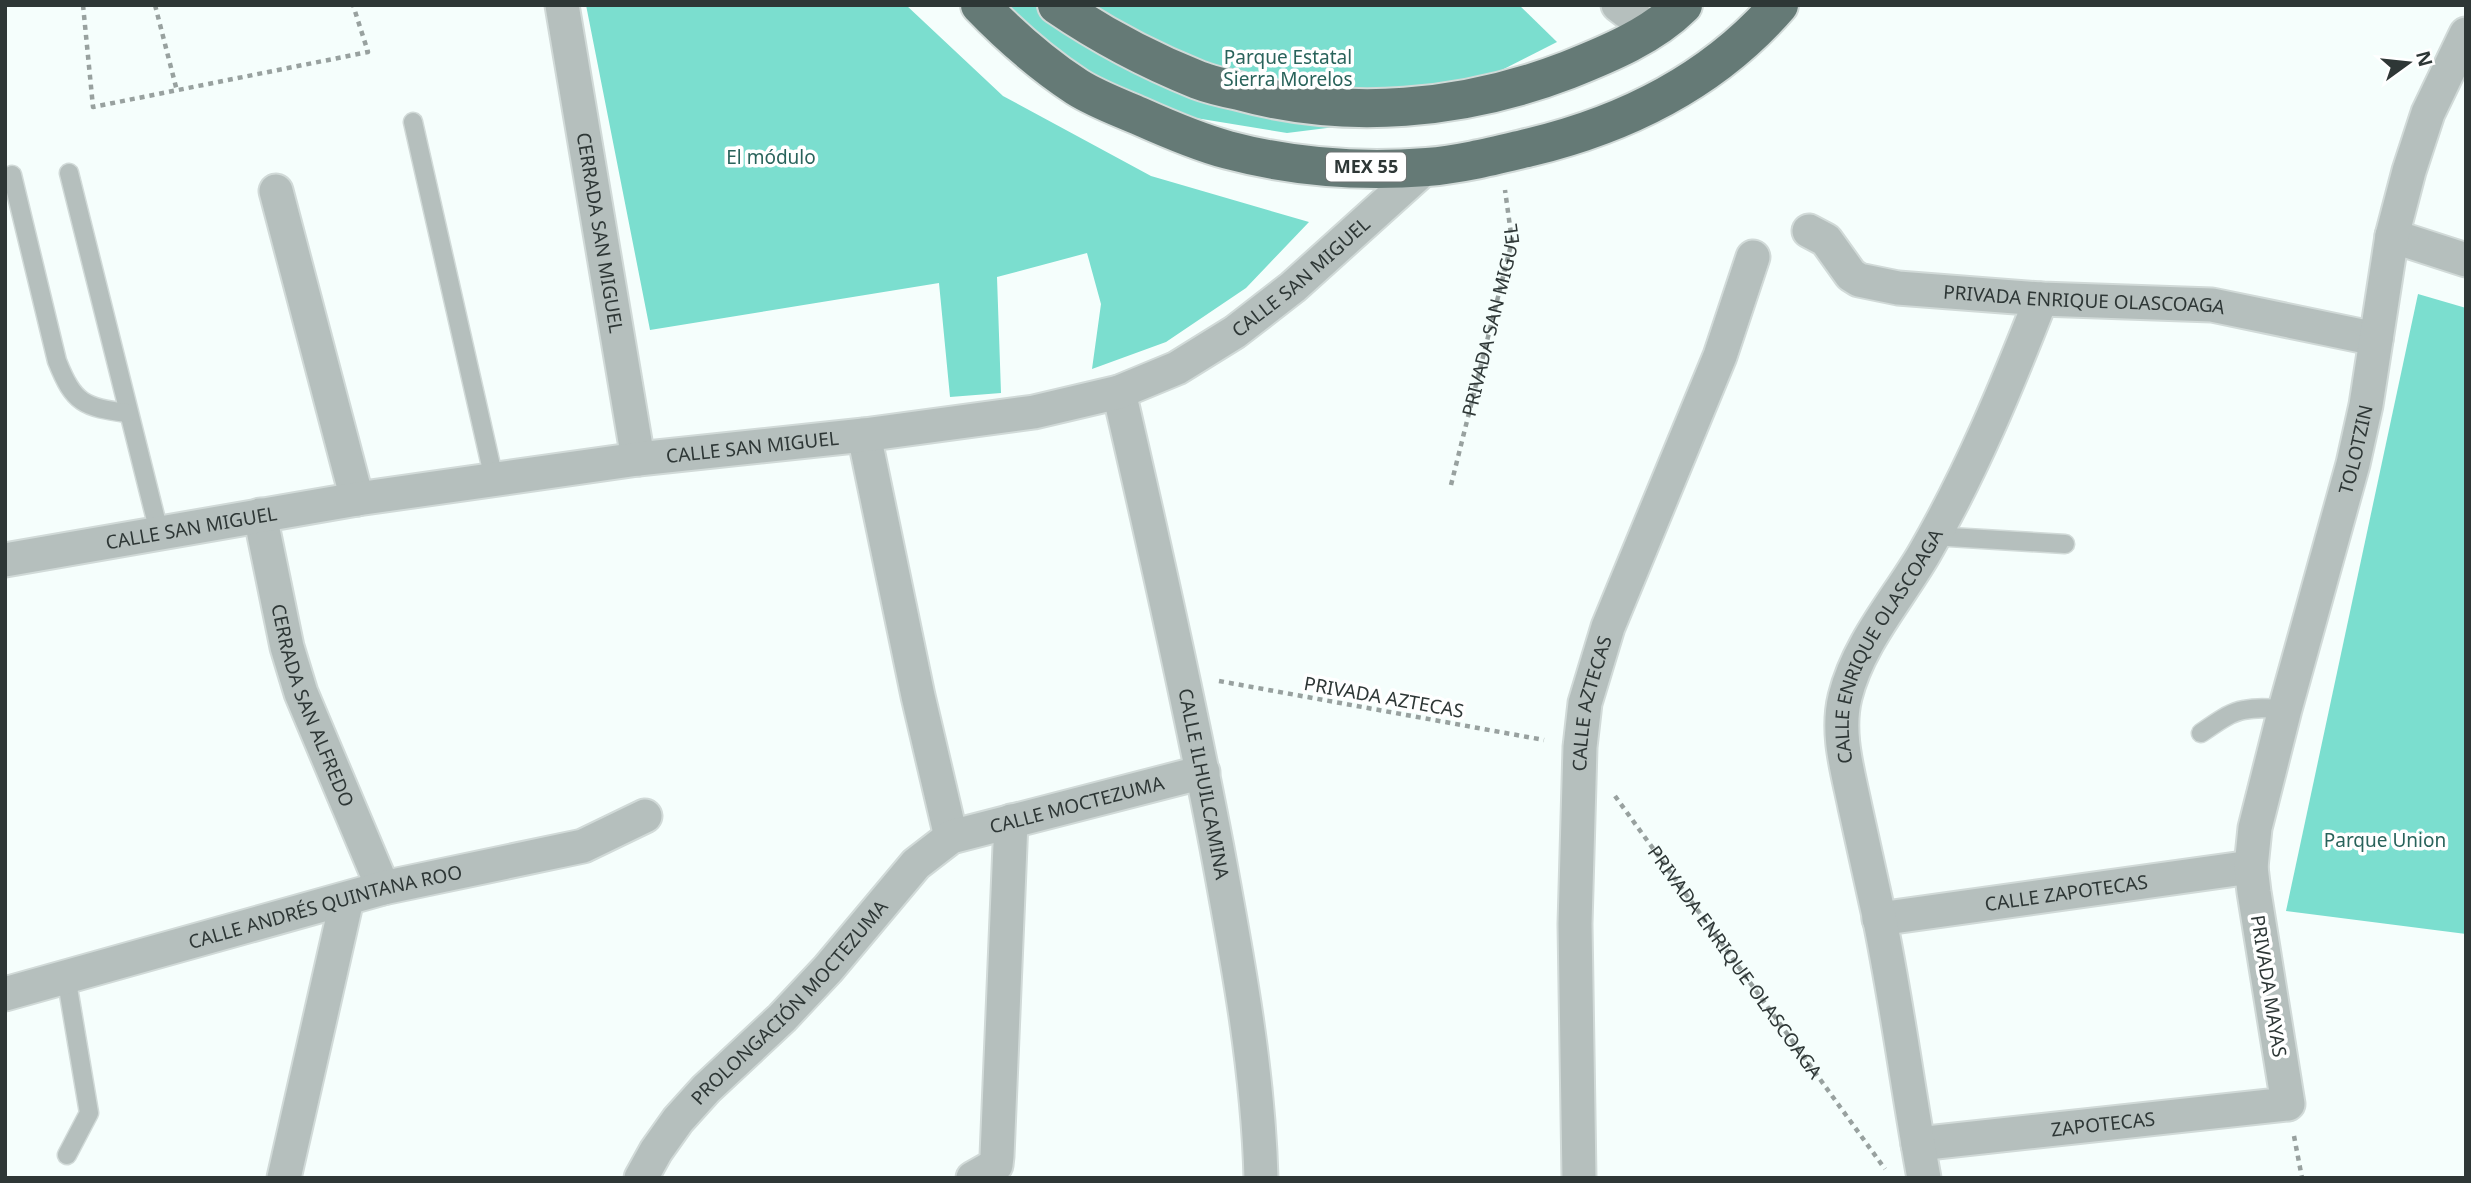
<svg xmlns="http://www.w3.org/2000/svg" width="2471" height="1183" font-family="'Noto Sans',sans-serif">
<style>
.green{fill:#7bdecf}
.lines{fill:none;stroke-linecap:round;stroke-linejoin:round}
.lane-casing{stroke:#d1dad8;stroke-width:21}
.street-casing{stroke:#d1dad8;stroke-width:37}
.highway-casing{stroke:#d1dad8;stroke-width:42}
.path{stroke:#98a19f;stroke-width:4.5;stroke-dasharray:5 5;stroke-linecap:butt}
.lane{stroke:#b5bfbd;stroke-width:18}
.street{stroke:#b5bfbd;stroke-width:33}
.highway{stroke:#657a76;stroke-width:38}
.labels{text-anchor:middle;stroke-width:7;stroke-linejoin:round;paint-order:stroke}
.shield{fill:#fff;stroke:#6d7372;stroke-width:2}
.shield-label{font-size:18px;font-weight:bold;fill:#2e3736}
.park-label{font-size:19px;fill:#29635b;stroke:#fff}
.street-label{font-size:19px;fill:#2e3736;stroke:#fff}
</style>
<rect width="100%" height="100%" fill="#f5fefc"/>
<g class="green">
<path d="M586,5H906L1003,96L1151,176L1309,222L1246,288L1166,342L1092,369L1101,304L1087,253L997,277L1001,393L950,397L939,283L650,330Z"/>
<path d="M971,5H1519L1557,42L1407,118L1287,133L1159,112Z"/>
<path d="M2418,294L2466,308V934L2286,911Z"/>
</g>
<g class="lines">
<defs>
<g id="lane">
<path d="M413,122L494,479"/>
<path d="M69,173L159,532"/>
<path d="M12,175L57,361C74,404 84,407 127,413"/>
<path d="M1933,536L2065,544"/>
<path d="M2201,733C2237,708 2240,707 2285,709"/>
<path d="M66,976L89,1113L67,1155"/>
</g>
<g id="street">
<path id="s3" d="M562,5L638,459"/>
<path d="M1618,5L1651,30"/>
<path d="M276,191L357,499"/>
<path id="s4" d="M1809,231L1826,240L1851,275L1859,280L1898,288L2041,299L2212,305L2376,339"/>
<path d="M2392,236L2466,260"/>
<path id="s5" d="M1119,392C1154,544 1188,695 1217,848C1237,957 1258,1067 1261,1178"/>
<path d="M864,435L918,696L951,837"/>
<path id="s6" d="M260,515L287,647L301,693L383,888"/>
<path id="s7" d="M5,560L357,499L638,459L864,435L1034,412L1119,392L1177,368L1235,332L1293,287L1426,167"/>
<path id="s8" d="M1879,919L2251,867"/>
<path id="s9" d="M5,994L383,888L583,846L645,816"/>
<path id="s10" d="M1918,1144L2288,1104L2254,892L2251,867L2255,828L2285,709L2353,464L2366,405L2392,236L2409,171L2428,113L2466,34"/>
<path d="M284,1178L347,899"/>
<path id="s11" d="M641,1178L656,1151L678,1120L706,1089L782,1018L828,969L916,864L951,837L1203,772"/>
<path d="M973,1178L996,1165L997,1156L1011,821"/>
<path id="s12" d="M1579,1178L1575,924L1580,747L1585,703L1608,627L1720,356L1753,257"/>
<path id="s13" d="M1924,1178C1908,1091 1897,1003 1879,916C1871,880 1863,844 1855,807C1848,772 1836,734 1845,697C1858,644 1897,600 1924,554C1971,473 2007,386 2041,299"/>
</g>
<g id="highway">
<path d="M980,5C1009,35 1042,64 1077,87C1096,99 1118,107 1139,116C1168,129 1198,142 1228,150C1292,167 1362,172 1427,167C1463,164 1497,155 1531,147C1626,124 1714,80 1779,5"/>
<path d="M1057,5C1101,35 1148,60 1198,80C1211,85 1225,88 1239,91C1347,121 1464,110 1568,70C1608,54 1652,36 1683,5"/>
</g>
</defs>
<use href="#lane" class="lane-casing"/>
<use href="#street" class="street-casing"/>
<use href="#highway" class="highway-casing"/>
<g class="path">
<path d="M83,5L93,107L368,52L353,5"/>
<path d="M155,5L177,91"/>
<path id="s1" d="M1451,485L1512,241L1505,190"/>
<path d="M1219,681L1544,740"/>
<path id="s2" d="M1615,796L1885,1169"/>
<path d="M2294,1136L2302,1178"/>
</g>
<use href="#lane" class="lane"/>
<use href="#street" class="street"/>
<use href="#highway" class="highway"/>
</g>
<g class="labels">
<rect class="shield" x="1326" y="152.5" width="80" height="29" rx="5"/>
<g class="shield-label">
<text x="1366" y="173">MEX 55</text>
</g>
<g class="park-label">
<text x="1288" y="64">Parque Estatal<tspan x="1288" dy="22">Sierra Morelos</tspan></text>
<text x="771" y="164">El módulo</text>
<text x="2385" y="847">Parque Union</text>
</g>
<g class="street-label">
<text dy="7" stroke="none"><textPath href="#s3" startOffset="231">CERRADA SAN MIGUEL</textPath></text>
<text dy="7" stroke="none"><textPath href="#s7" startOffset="1344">CALLE SAN MIGUEL</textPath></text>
<text dy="7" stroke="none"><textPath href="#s4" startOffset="298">PRIVADA ENRIQUE OLASCOAGA</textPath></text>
<text dy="7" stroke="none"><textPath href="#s1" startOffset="170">PRIVADA SAN MIGUEL</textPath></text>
<text dy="7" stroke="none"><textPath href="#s7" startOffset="756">CALLE SAN MIGUEL</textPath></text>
<text dy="7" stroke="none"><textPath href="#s10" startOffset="1043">TOLOTZIN</textPath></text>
<text dy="7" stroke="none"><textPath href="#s7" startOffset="189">CALLE SAN MIGUEL</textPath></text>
<text dy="7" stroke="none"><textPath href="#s13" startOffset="551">CALLE ENRIQUE OLASCOAGA</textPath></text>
<text transform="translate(1384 697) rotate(10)" y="7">PRIVADA AZTECAS</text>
<text dy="7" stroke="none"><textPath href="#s6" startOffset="198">CERRADA SAN ALFREDO</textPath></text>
<text dy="7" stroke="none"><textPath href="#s12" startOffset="476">CALLE AZTECAS</textPath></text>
<text dy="7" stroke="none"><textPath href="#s5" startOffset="401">CALLE ILHUILCAMINA</textPath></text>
<text dy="7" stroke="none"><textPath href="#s11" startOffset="593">CALLE MOCTEZUMA</textPath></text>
<text dy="7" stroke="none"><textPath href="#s8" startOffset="189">CALLE ZAPOTECAS</textPath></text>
<text dy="7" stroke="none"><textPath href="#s9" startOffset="332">CALLE ANDRÉS QUINTANA ROO</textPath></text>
<text dy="7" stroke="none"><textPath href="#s2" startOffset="205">PRIVADA ENRIQUE OLASCOAGA</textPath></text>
<text transform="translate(2269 986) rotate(81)" y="7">PRIVADA MAYAS</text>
<text dy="7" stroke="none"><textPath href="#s11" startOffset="231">PROLONGACIÓN MOCTEZUMA</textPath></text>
<text dy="7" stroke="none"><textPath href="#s10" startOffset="186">ZAPOTECAS</textPath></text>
</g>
</g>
<rect width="2471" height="1183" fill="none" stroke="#2e3736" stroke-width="14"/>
<g transform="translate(2408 63) rotate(75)" stroke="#ffffff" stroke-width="5" paint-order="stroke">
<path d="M0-5L12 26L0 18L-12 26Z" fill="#2e3736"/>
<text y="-10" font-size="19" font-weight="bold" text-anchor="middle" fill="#2e3736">N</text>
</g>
</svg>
